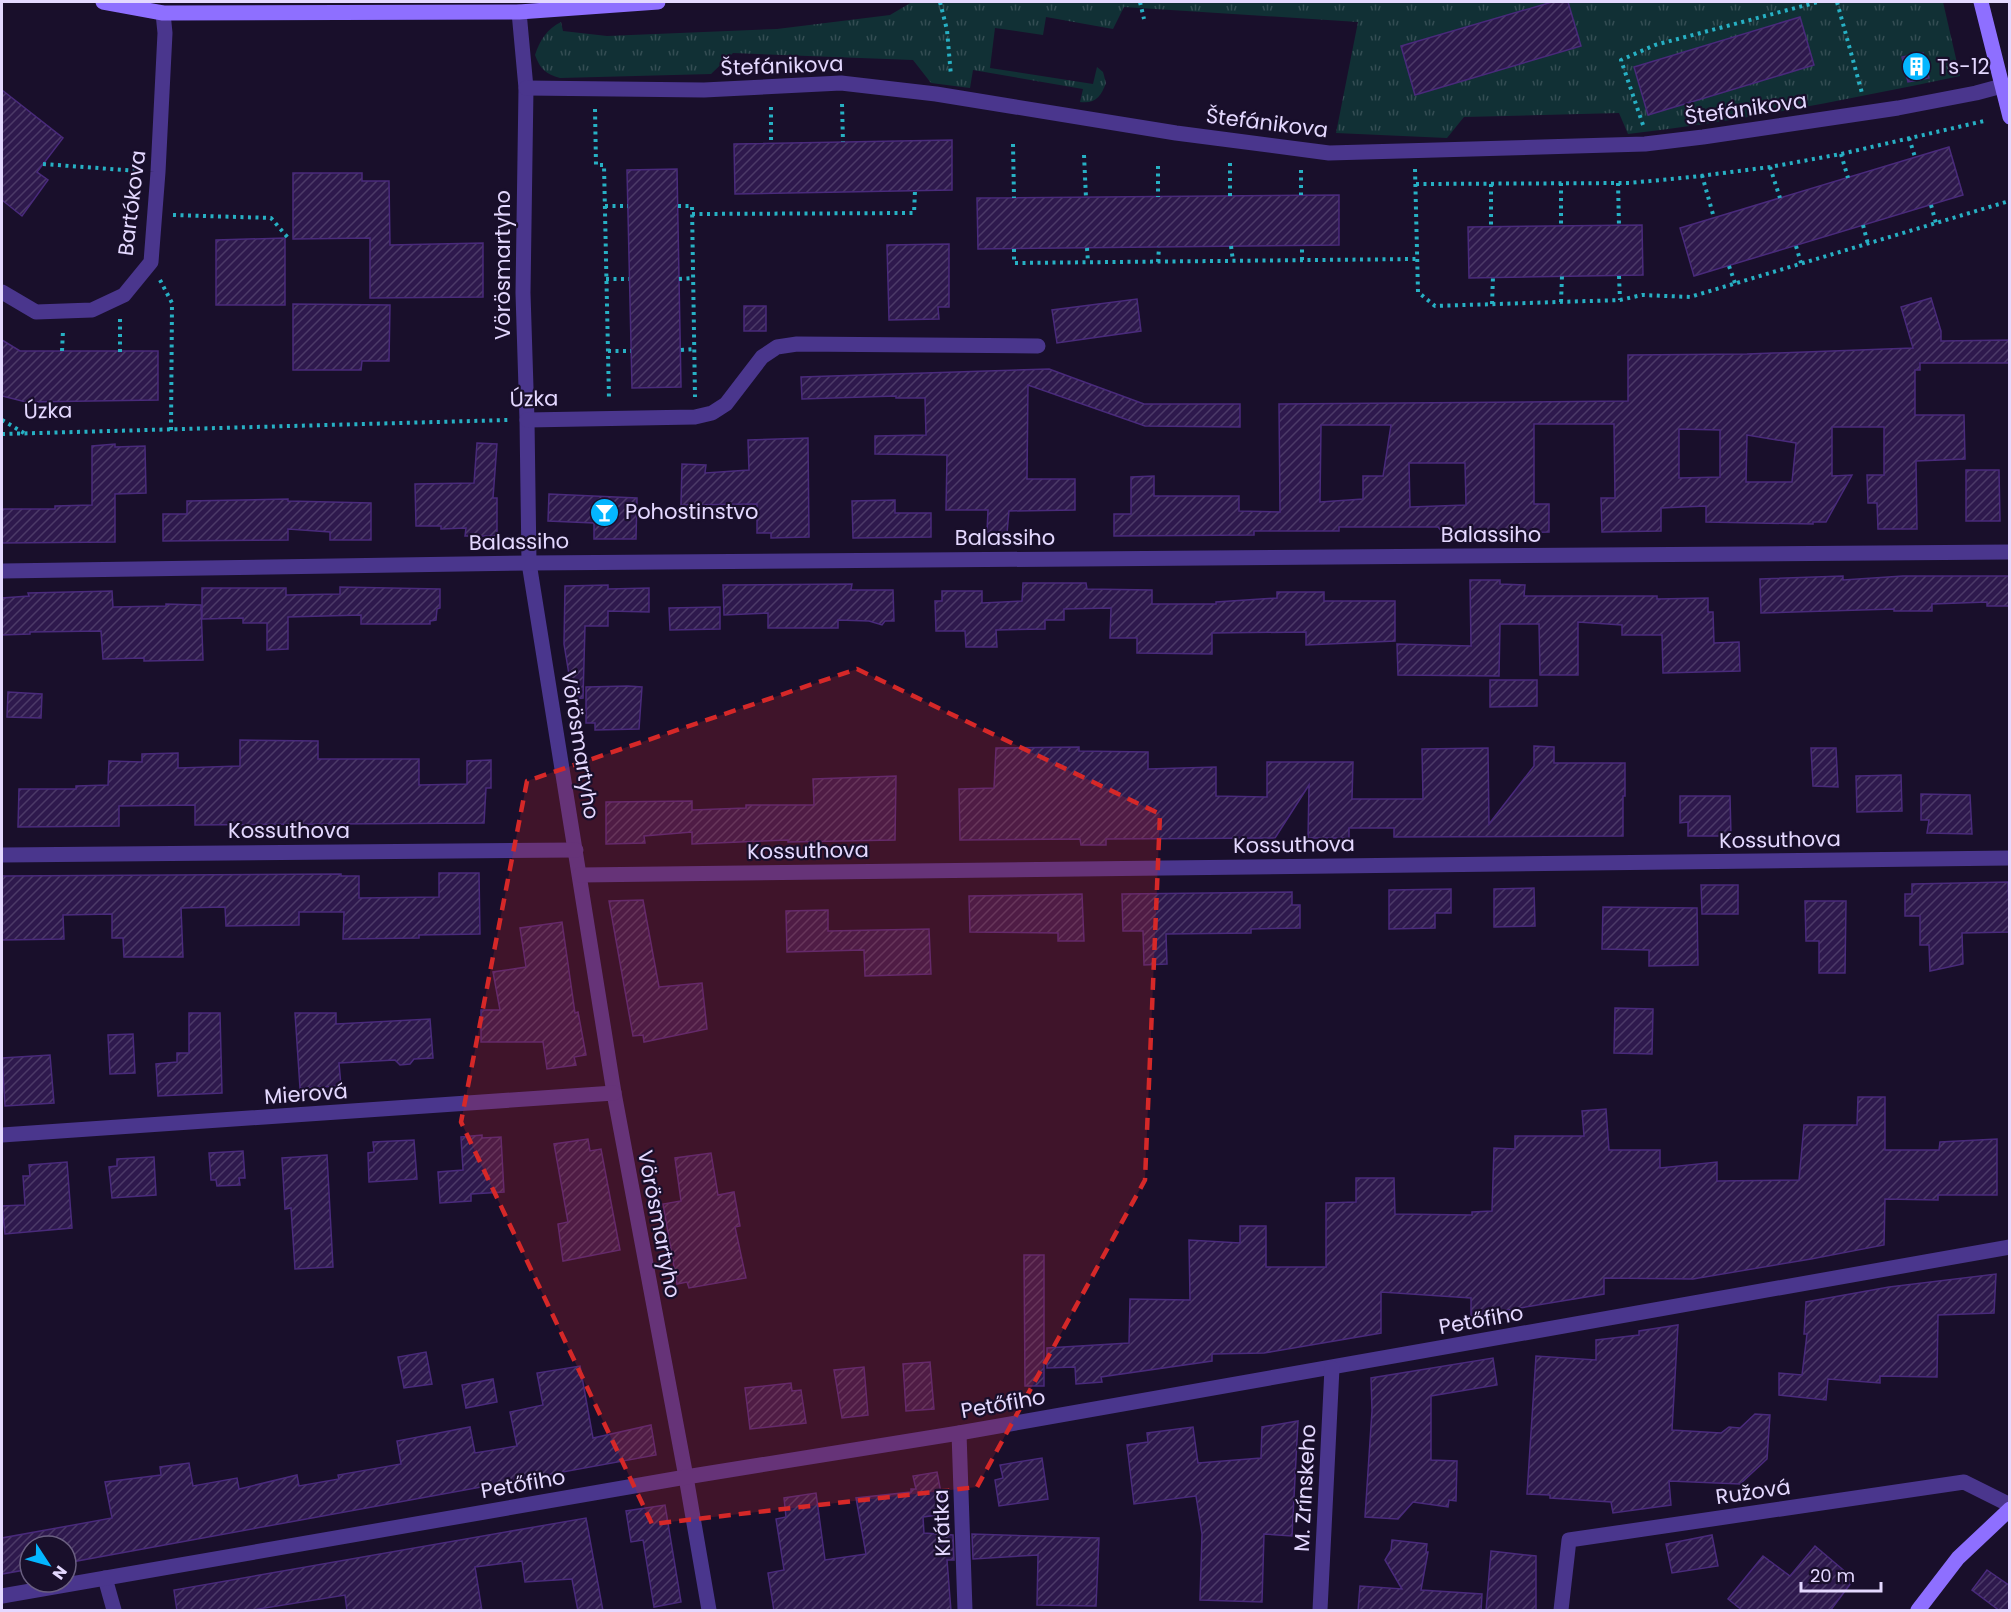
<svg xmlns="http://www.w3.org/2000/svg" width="2011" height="1612" font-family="Poppins,sans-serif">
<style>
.grass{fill:url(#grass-tufts)}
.building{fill:url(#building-hatch);stroke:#492a7b;stroke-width:1.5;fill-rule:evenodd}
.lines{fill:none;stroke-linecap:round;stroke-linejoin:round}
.path{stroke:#27b0c4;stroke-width:4;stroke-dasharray:3 4.5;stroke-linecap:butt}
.street{stroke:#4a368d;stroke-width:15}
.secondary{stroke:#8e6fff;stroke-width:15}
.marked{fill:#d62828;fill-opacity:0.2;stroke:#d62828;stroke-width:4.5;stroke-dasharray:12 8;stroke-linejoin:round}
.labels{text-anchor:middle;stroke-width:4.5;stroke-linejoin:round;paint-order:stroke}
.street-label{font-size:21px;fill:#e4d8ff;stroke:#190f2b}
.poi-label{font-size:21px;fill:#e4d8ff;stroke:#190f2b;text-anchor:start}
</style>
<defs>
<pattern id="grass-tufts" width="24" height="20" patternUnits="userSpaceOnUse" patternTransform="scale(1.5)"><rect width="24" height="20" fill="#113035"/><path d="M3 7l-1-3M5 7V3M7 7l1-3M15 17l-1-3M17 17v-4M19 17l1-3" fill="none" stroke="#344d53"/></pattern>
<pattern id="building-hatch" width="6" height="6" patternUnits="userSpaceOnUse" patternTransform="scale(1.5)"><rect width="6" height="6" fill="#2e194d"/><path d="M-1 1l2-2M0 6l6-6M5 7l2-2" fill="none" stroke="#4c3a68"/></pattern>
</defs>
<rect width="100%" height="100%" fill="#190f2b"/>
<path class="grass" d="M912,2H1943L1960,76C1850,99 1740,121 1628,134L1619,113L1464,117L1447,138L1336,133L1358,22L1124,7L1113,29L1046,17L1043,35L995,28L990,68L1093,84L1097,67L1103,72L1106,83C1101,96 1096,104 1080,102L1083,89L973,70L970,88L931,83L913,60L733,53L711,74L560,78C546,74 540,69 535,55C540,40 547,29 561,22L563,31L607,36L777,29L890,15Z"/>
<g class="building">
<path d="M1552,2H1568L1581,46L1415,95L1401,46Z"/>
<path d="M1800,17L1814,65L1648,115L1634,67Z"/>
<path d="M1923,53L1929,78L1908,82L1902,57Z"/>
<path d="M2,90L63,138L37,172L48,180L22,216L2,200Z"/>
<path d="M952,140V190L735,194L734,144Z"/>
<path d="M1949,147L1963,195L1694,276L1680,228Z"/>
<path d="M677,169L681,387L632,388L627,170Z"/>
<path d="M293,173H362V181H389L390,245L483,243V297L370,298V238L293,239Z"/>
<path d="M1339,195V245L978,249L977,198Z"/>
<path d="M1642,225L1643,275L1469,278L1468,227Z"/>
<path d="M285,238V305H216V240Z"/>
<path d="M949,244V307H938L939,319L889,320L887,245Z"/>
<path d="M1931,298L1941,331V341L2010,340V363H1920V370H1915V415H1964L1965,459L1916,461L1917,529H1878L1877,503H1868L1867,475H1884V427H1832V476L1852,475L1826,522H1813V524L1706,522V506L1661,508V531L1602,532L1601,498H1615L1614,424H1534V504H1549V532L1444,534L1438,527H1339V531H1254V535L1114,536V514H1131V477L1154,476V496H1239V511L1280,512L1279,404L1628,401V355L1747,354L1913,348L1901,307ZM1321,425H1391L1383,476H1363V499L1320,502ZM1679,429L1720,430V477L1679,478ZM1747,435L1796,443L1792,482H1746ZM1409,463H1465L1466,505L1410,507Z"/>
<path d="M1137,299L1141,331L1057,343L1052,310Z"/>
<path d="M293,304L390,305L389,361H362L361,370H293Z"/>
<rect x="744" y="306" width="22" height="25"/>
<path d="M2,340L20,351H158V400L26,402L2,396Z"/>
<path d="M1049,369L1144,404H1240V427L1145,426L1028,385L1027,479H1075V510L1009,511L1007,533L987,532L988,510H946L947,455L875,454V436L926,435L925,398H896V396L802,399L801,377Z"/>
<path d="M808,438L809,537L771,538V533H757V504L681,505L682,464L706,465L705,473L749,470L748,440Z"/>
<path d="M477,443L497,444L493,498H497V536H465L466,528L441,529V526H416L415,484L474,483Z"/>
<path d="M115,444V447L145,446L146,493L115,494V542L2,543V509H55V506L92,505V446Z"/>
<path d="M1966,470H1999L2000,521H1966Z"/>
<path d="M549,494L637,498L636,539H594V523L548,521Z"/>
<path d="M288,499V501L371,503V540H330V532L288,529V540L163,541V514H187V501Z"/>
<path d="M895,500V513H931V537L853,538L852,501Z"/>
<path d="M1843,576V580L1903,576H2010V606H1987V602L1932,604V611H1894V609L1761,613L1760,579Z"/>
<path d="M1470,580H1500V584L1525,585L1524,596H1657V599L1708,598V612H1713L1714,643L1739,642L1740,671L1663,673L1662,635H1622V625L1578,622V675H1540L1539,624H1500L1499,676L1398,675L1397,644L1471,646Z"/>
<path d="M1023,583H1086L1087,589L1152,590V604H1216V602L1277,598V592H1324V601H1395V641L1306,645V632L1212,633V654L1137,653V638H1110L1111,608L1064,609V620H1045V629L996,630L997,647H966L965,631H936L935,601H942V591H982V603L1022,601Z"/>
<path d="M852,584L851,590H893L894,621H885L882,625L869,621L838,620V628H768V613L724,615L723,585Z"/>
<path d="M608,585V589L649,588V612L608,611V626H585L583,698L573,699L564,644L565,586Z"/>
<path d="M340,587L440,589V608L437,609L436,620L430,621V624H361V615L288,617V649L267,650V623H243V618L202,619V588H286V595L340,594Z"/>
<path d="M112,591L113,607L166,606V604L201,605L203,660L144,661V658L103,659L101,631L30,632V634L2,635V598L29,596L28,593Z"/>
<path d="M720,607V629L670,630L669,608Z"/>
<path d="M1490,680H1537V706L1490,707Z"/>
<path d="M628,686L642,687L639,729L595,730V723H586V687Z"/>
<path d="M8,692L42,694L41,718L7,717Z"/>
<path d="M240,740L318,741V759H419V785L467,784V761L491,760V788H486L484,823L195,825V805L119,806V826L18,827L19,789H76V786L108,785L109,761L142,762V754L178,753V768L240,766Z"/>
<path d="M1534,746L1554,747V763H1625V796H1623V836L1394,837V828H1349V838H1308L1309,785L1275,838L1106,839V845H1081L1080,839L960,840L959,789L994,788L996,748L1079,747V751L1148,752V769L1216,767V796L1267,797V762H1353L1352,799H1423L1422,749L1488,748L1489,824L1534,766Z"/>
<path d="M1811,748H1836L1838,787L1813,786Z"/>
<path d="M1901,775L1902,811L1857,812L1856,776Z"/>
<path d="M896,776L895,840L788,842V840L692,844V832L644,836L645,843L606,844V802L692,801V810L746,808V805H814L813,779Z"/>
<path d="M1921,794L1970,795L1972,834L1927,833L1929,820H1921Z"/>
<path d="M1680,796H1730L1731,836H1688V822L1680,823Z"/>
<path d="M439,873H479L480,934L419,935V938L343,939L344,912H299V925L226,926L225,907L181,908L183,957H124L123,938H112V914L63,915L64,939L2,940V876L341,874V876H359V898L439,897Z"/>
<path d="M2008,882L2010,932L1962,933L1963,964L1930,971L1929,945H1920V916H1905V894H1912V884Z"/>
<path d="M1701,885H1738V914H1702Z"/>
<path d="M1534,888L1535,926L1494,927V889Z"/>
<path d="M1451,889V913H1435V928L1389,929V890Z"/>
<path d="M1292,892V905H1300V928L1251,929V933L1166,934L1167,964L1144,965L1143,931H1123L1122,894Z"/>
<path d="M1082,894L1084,941H1058V933L970,932L969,896Z"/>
<path d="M643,900L659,987L702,983L707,1029L644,1042L643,1035L633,1036L609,901Z"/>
<path d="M1805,901H1846L1845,973H1819V941H1806Z"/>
<path d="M1603,907L1697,908L1698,965L1649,966V950L1602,949Z"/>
<path d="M828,910V931L929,929L931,974L865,976L864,950L787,952L786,911Z"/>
<path d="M562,922L575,1013L578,1012L586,1055L574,1057L576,1065L547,1069L543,1042H481V1010H500L493,972L526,967L520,928Z"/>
<path d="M1615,1008L1653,1009L1652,1054L1614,1053Z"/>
<path d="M189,1013H220L222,1093L158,1096L156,1064L177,1062V1053H189Z"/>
<path d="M295,1013H336V1024L430,1019L433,1058L414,1059L410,1064L400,1065L395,1060L339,1063L341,1086L300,1088Z"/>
<path d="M133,1034L135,1073L110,1074L108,1035Z"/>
<path d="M50,1055L54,1103L5,1106L2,1058Z"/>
<path d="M1858,1097H1885V1150H1939L1940,1142L1997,1139V1195H1938V1200L1885,1199L1884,1245L1811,1259L1693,1279L1604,1278V1294L1471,1316V1298L1381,1292V1333L1264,1353L1212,1354V1361L1101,1377L1102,1382L1076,1384L1075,1367L1047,1368V1348L1129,1343L1130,1299L1190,1300L1189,1240L1240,1243V1226H1266V1267H1326V1203L1356,1202V1178H1394L1395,1214L1472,1215V1212L1492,1211L1494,1148L1515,1149V1136H1584L1582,1111L1606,1109L1609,1150H1660V1168L1717,1162V1181L1799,1180L1804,1125H1857Z"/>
<path d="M482,1135V1138L501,1137L504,1192L471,1194V1201L440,1203L438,1172L463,1170L461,1137Z"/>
<path d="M588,1139L590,1151L601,1149L620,1250L563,1261L558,1224L568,1222L554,1144Z"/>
<path d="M414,1140L417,1179L369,1182L368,1153L374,1152L373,1142Z"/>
<path d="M243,1151L245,1178H239L240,1185L217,1186L216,1180H211L209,1153Z"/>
<path d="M711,1153L718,1195L734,1192L740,1226L735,1227L746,1278L689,1288L687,1282L677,1284L663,1204L681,1201L675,1158Z"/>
<path d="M327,1155L333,1267L295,1269L291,1208L285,1209L282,1158Z"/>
<path d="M154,1157L156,1195L112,1198L109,1167L117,1166V1159Z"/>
<path d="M67,1162L72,1228L5,1234L2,1206L25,1205L23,1176H30L29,1165Z"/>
<path d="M1024,1255H1044V1386H1025Z"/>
<path d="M1996,1274L1994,1313L1938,1315L1937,1377L1880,1376V1383L1828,1379L1826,1400L1779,1395V1373L1802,1375L1807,1334H1804L1806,1302L1889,1287Z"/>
<path d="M1678,1325L1672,1430L1721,1433L1729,1427L1740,1428L1755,1414L1770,1415L1767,1459L1740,1484L1669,1481L1671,1505L1613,1513L1611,1502L1550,1498V1495L1527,1494L1536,1356L1596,1360V1340L1639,1335V1331Z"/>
<path d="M426,1352L432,1384L404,1388L398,1357Z"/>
<path d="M1493,1358L1497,1385L1431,1396V1460L1457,1461L1456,1501L1449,1500L1448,1507L1413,1502L1398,1519L1365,1517L1372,1411L1371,1378Z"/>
<path d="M930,1362L934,1409L906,1411L903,1364Z"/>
<path d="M580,1366L593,1438L651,1425L656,1455L66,1563V1546H30V1569L2,1574V1538L112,1518L105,1482L161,1475L160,1467L189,1463L193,1486L237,1478L239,1489L297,1475L299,1486L339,1479L338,1475L401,1464L397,1441L470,1427L475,1453L517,1446L510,1412L543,1405L537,1373Z"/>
<path d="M864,1367L868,1415L842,1418L834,1370Z"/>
<path d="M493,1379L497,1402L466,1408L462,1385Z"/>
<path d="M791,1383L792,1391L801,1390L806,1423L750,1429L745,1388Z"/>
<path d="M1298,1421L1292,1536L1264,1534L1262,1602L1200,1600L1202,1534L1196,1496L1134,1504L1127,1445L1148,1442L1147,1433L1193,1427L1198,1463L1261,1458L1262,1427Z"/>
<path d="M1042,1458L1048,1499L999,1506L995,1480L1003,1478L1000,1465Z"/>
<path d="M937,1472L945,1514L923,1517L924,1533L953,1535L954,1560H947L951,1611H774L768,1573L784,1570L776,1519L786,1517L784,1498L816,1493L825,1560L866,1554L856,1498L911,1492V1489H916L913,1476Z"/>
<path d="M665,1505L681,1602L654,1607L643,1540L631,1542L626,1511Z"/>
<path d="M586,1518L603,1611H578L572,1579L525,1582L522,1561L475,1567L482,1611H347L345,1595L247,1611H177L174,1590Z"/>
<path d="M972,1534L1099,1538L1096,1606L1037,1605L1038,1555L973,1559Z"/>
<path d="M1712,1535L1718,1566L1672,1573L1666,1544Z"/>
<path d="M1392,1540L1427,1544L1426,1552H1428L1421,1590L1482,1594L1481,1611H1358L1360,1586L1402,1589L1385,1560L1391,1550Z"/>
<path d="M1815,1546L1854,1579L1830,1611H1743L1728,1599L1763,1556L1790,1576Z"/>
<path d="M1491,1551L1536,1556V1611H1486Z"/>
<path d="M1987,1570L2010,1586V1611H2000L1972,1590Z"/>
</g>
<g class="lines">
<g class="path">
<path d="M940,2L947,30L951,76"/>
<path d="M1140,2L1144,19"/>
<path d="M1837,2L1862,93"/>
<path d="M842,104L843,142"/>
<path d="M771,107V143"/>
<path d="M595,109L596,165H604L609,399"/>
<path d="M1643,125L1621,60L1655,45L1818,2"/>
<path d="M1909,138L1915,157"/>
<path d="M1013,144L1014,198"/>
<path d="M1841,154L1848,178"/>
<path d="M1084,155L1086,198"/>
<path d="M43,164L138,171"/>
<path d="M1158,166V197"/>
<path d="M1770,167L1780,198"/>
<path d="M1415,169L1418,292L1435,306L1620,300L1642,295L1690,297L2006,202"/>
<path d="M1301,170V195"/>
<path d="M1702,175L1714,218"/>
<path d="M1561,183V226"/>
<path d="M1618,183L1619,226"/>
<path d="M1416,184L1629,183L1692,177L1770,167L1841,154L1984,121"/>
<path d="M1491,184V227"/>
<path d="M1230,196V160"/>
<path d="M1931,205L1936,223"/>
<path d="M605,206H628"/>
<path d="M678,206H692L695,397"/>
<path d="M692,214L914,213L915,191"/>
<path d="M173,215L271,218L289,239"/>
<path d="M1863,225L1868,244"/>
<path d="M1231,246L1233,261"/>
<path d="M1796,246L1801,263"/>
<path d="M1087,248L1088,262"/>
<path d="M1014,249V263L1417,259"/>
<path d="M1302,260V245"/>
<path d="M1158,262L1159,247"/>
<path d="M1729,266L1735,283"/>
<path d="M1619,276L1620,300"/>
<path d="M606,279H629"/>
<path d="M679,279L693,278"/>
<path d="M160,280L172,303L171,430"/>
<path d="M1561,302L1562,276"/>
<path d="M1492,304L1493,277"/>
<path d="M681,350L694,349"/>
<path d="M62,351L63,331"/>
<path d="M608,351H631"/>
<path d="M120,352V319"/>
<path d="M2,420L24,433"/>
<path d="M2,434L508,420"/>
</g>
<g class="street">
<path d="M519,12L526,88L523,293L527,420L529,563L614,1093L686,1477L709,1610"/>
<path d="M526,88L704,90L841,83L936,94L1176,133L1329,153L1645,144L1703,137L1898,108L1976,93L2002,86"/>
<path d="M2,292L36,312L92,310L124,295L151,262L158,172L165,33L163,13"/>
<path d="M527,420L695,417L712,413L726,404L762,357L777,347L797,344L1038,346"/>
<path d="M2,571L529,563L2010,552"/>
<path d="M2,855L576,850"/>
<path d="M580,875L2010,858"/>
<path d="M2,1135L614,1093"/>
<path d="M959,1433L965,1610"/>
<path d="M105,1578L114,1610"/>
<path d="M2,1596L686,1477L959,1433L2010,1247"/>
<path d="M1320,1610L1332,1368"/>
<path d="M1561,1610L1569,1540L1964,1482L2010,1505"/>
</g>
<g class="secondary">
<path d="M103,2L163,13L519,12L658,2"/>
<path d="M1981,2L2010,117"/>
<path d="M1918,1610L1958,1558L2010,1509"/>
</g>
</g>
<path class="marked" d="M857,669L1160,814L1145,1180L977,1487L652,1524L461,1122L527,781Z"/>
<defs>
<symbol id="building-disc" viewBox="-11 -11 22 22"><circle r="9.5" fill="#04b6ff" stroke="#190f2b"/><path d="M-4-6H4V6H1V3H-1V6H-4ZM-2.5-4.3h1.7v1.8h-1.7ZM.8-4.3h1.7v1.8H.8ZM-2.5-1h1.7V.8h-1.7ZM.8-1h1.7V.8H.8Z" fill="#fff"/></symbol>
<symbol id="bar-disc" viewBox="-11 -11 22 22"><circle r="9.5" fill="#04b6ff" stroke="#190f2b"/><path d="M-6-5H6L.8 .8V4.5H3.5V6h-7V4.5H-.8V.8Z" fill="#fff"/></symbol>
</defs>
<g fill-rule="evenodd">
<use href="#building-disc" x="1900" y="50" width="33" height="33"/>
<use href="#bar-disc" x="588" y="496" width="33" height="33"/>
</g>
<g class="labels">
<g class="street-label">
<text transform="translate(782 66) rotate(-2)" y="7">Štefánikova</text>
<text transform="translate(1746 109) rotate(-8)" y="7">Štefánikova</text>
<text transform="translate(1267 123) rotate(7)" y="7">Štefánikova</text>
<text transform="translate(132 203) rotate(-83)" y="7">Bartókova</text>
<text transform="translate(503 265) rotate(-90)" y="7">Vörösmartyho</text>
<text transform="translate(534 399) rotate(-1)" y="7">Úzka</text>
<text transform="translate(48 411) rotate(-1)" y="7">Úzka</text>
<text x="1491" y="542">Balassiho</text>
<text x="1005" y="545">Balassiho</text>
<text transform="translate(519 542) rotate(-1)" y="7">Balassiho</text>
<text transform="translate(580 745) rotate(81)" y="7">Vörösmartyho</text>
<text x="289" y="838">Kossuthova</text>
<text transform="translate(1780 840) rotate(-1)" y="7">Kossuthova</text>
<text transform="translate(1294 845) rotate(-1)" y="7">Kossuthova</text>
<text transform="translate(808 851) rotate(-1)" y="7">Kossuthova</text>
<text transform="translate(306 1094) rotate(-4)" y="7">Mierová</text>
<text transform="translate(659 1224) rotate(79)" y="7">Vörösmartyho</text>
<text transform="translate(1481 1320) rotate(-10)" y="7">Petőfiho</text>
<text transform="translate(1003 1404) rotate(-10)" y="7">Petőfiho</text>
<text transform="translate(523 1484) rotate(-10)" y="7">Petőfiho</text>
<text transform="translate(1305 1488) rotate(-87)" y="7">M. Zrínskeho</text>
<text transform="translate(1753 1492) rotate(-8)" y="7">Ružová</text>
<text transform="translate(942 1523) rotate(-92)" y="7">Krátka</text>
</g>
<g class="poi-label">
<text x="1937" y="74">Ts-12</text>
<text x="625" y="519">Pohostinstvo</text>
</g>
</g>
<rect width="2011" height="1612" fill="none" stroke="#e4d8ff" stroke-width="6"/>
<g transform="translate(48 1564) rotate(126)"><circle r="28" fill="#190f2b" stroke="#6a5f80" stroke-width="1.5"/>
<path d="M0-4.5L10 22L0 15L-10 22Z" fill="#04b6ff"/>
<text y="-9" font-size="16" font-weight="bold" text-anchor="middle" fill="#e4d8ff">N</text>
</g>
<path d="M1801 1582v9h80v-9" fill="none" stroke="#e4d8ff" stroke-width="3"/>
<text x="1810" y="1582" font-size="18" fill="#e4d8ff" stroke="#190f2b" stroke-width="4.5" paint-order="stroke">20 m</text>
</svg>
